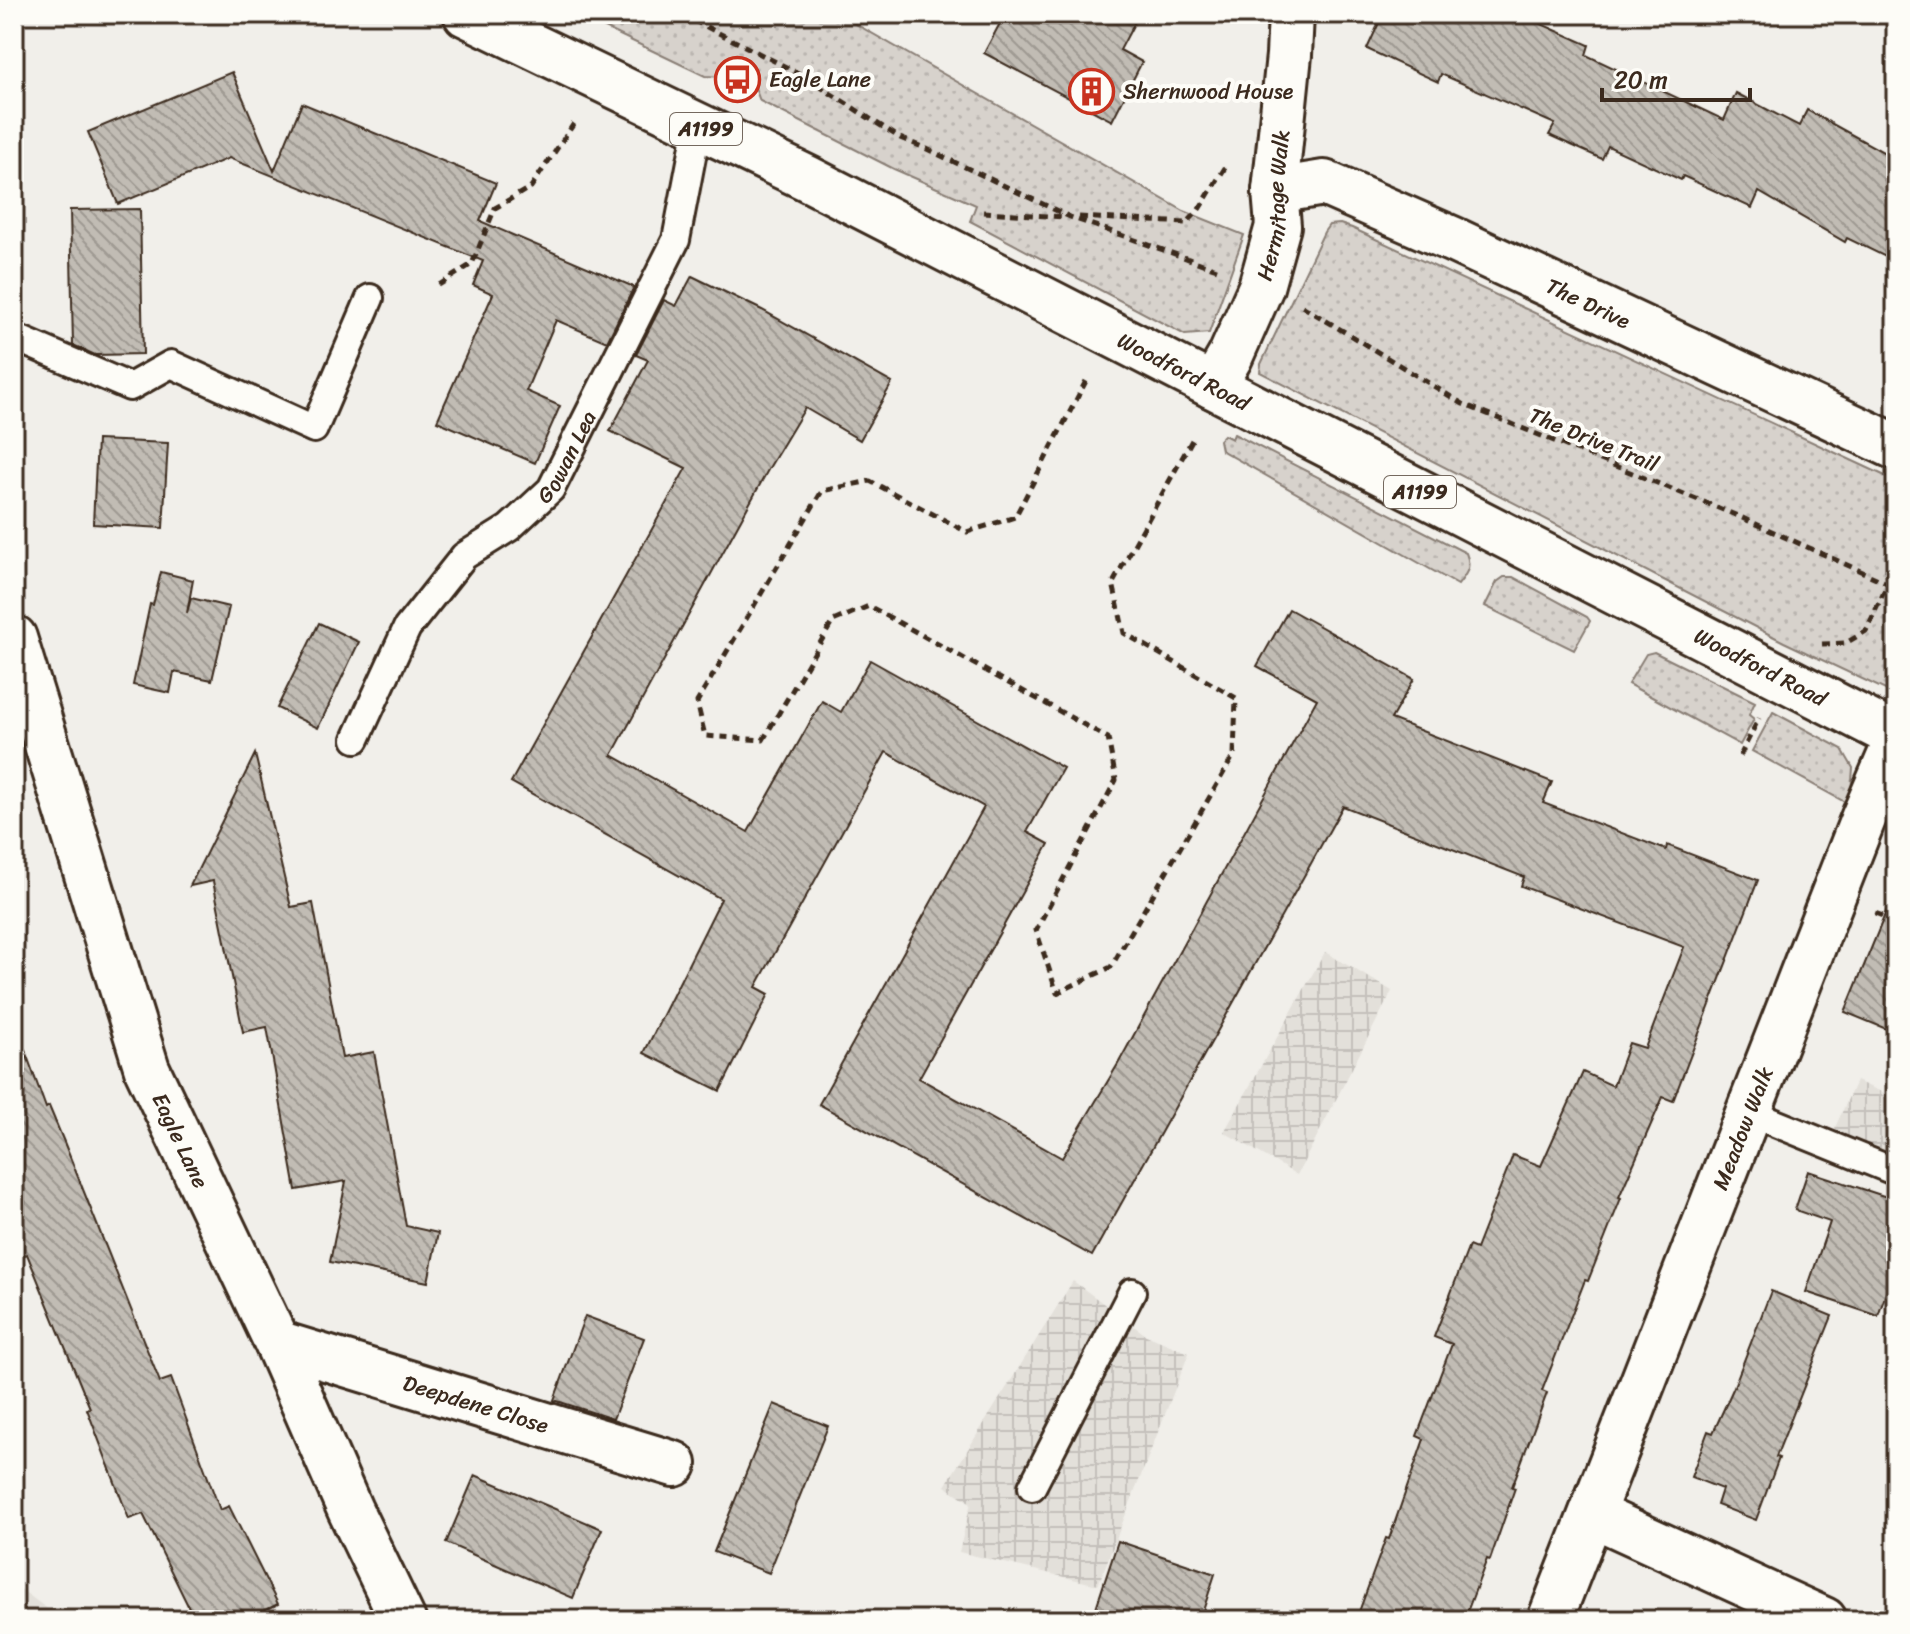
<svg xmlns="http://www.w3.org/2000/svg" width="1910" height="1634" font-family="Sriracha,sans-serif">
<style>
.built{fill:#e3e0da}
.industrial{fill:url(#industrial-grid)}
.grass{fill:url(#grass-dots);stroke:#897e75;stroke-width:2}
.building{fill:url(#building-back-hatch);stroke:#3b2a1e;stroke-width:2}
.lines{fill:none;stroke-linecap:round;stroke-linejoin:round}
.lane-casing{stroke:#3b2a1e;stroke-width:32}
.street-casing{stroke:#3b2a1e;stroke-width:50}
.primary-casing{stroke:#3b2a1e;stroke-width:50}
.path{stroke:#3b2a1e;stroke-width:5;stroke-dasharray:8 6;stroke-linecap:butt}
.lane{stroke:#fdfcf7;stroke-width:26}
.street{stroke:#fdfcf7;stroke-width:44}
.primary{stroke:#fdfcf7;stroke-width:44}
.labels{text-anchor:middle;stroke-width:8;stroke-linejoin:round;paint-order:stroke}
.shield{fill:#fdfcf7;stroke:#75695f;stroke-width:2}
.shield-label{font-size:20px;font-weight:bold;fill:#3b2a1e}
.poi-label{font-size:22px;fill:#3b2a1e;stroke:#fdfcf7;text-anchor:start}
.street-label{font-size:22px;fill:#3b2a1e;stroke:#fdfcf7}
</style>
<defs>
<pattern id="industrial-grid" width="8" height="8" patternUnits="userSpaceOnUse" patternTransform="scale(2)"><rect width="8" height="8" fill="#e3e0da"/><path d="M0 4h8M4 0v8" fill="none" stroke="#c4c0bb"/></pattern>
<pattern id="grass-dots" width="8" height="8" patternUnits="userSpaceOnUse" patternTransform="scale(2)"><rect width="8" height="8" fill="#d7d2cc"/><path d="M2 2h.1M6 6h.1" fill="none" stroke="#b9b4af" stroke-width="1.8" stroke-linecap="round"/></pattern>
<pattern id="building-back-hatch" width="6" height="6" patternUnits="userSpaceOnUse" patternTransform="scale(2)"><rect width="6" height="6" fill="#c1bcb4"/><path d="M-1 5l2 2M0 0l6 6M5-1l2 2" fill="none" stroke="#9e9992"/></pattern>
</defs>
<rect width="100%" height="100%" fill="#f1efea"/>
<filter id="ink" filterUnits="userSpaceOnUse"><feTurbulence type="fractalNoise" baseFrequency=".0125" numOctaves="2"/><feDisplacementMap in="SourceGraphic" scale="16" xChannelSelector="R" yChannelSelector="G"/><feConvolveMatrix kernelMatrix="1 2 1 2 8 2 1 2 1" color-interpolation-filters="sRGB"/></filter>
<g filter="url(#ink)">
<path class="built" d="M14,1584L62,1620H14Z"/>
<g class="industrial">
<path d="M1325,952L1392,991L1297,1175L1224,1132Z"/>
<path d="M1856,1081L1896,1098V1159L1833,1132Z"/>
<path d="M1073,1281L1146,1335L1189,1353L1098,1585L959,1552L971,1503L945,1486Z"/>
</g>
<g class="grass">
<path d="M576,14H838L1184,211L1244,235L1209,333L1185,335L970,221L976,205L894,169L760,101L751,77L730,66L724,77L705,76Z"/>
<path d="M1340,224L1352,228L1896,481V695L1784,642L1260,372L1261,364L1324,232L1329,225Z"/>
<path d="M1234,434L1466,553C1472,567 1467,573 1458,585L1221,450L1219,440L1224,435L1232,439Z"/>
<path d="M1504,577H1513L1587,617L1590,621L1574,650L1485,606L1497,582Z"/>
<path d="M1654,652L1755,702L1749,715L1754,719L1740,745L1628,684L1646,654Z"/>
<path d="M1773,712L1842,749L1853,768L1850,805L1752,751Z"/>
</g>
<g class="building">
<path d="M1005,14H1139L1120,50L1142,62L1112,121L984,53Z"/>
<path d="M1383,14H1519L1589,45L1586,55L1724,120L1736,93L1799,126L1807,110L1896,159V262L1847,238L1845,242L1759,192L1752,208L1683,176L1681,180L1608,146L1602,159L1549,135L1555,124L1441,74L1438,82L1367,49Z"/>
<path d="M232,72L274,171L302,103L496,183L480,221L634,287L607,342L556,320L526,391L560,406L535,463L437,421L493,294L473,285L483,261L229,158L118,204L88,132Z"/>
<path d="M140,209L143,354L95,355L73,345L70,210Z"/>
<path d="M692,276L762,310L892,383L860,440L805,408L769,468L612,755L748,832L822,701L841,712L870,660L1063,768L1027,832L1049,844L919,1078L1062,1158L1118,1064L1317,699L1257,666L1289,609L1414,679L1391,719L1552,782L1543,803L1666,850L1667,845L1758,880L1673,1101L1663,1097L1619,1197L1621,1198L1588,1281L1585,1280L1542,1391L1547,1393L1512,1487L1515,1488L1490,1560L1487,1559L1464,1620H1356L1386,1538L1389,1539L1424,1439L1417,1436L1452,1344L1434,1337L1469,1246L1476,1249L1513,1155L1541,1166L1583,1072L1613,1086L1629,1043L1645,1048L1684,947L1521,886L1524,877L1343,806L1092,1256L819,1104L984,807L886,752L756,987L769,994L720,1091L644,1053L721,899L511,782L686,468L610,431L648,360L636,355L664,300L676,306Z"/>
<path d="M97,440L168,443L163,528L93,524Z"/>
<path d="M161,572L193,580L187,613L191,598L229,607L212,680L174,672L170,693L133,685L150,604L153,605Z"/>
<path d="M319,623L359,642L318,728L277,708Z"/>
<path d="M255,754L291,907L313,903L342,1058L374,1052L406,1226L438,1233L428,1282L330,1262L346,1181L296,1190L267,1027L243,1032L213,881L190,886Z"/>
<path d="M1895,890H1896V1033L1845,1012Z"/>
<path d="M14,1034H19L46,1108L49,1106L64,1142L160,1382L171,1378L220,1510L229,1506L278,1604L246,1620H195L143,1514L129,1519L87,1409L90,1408L27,1254L14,1259Z"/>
<path d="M1808,1171L1896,1200V1265L1878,1316L1806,1292L1830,1222L1795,1210Z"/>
<path d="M1771,1291L1832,1316L1776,1457L1779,1458L1756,1520L1717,1505L1722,1489L1691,1477L1708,1431L1713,1433L1733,1389Z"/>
<path d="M585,1316L644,1338L613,1419L554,1400Z"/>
<path d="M774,1404L828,1426L769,1573L714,1552Z"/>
<path d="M475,1475L602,1529L573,1598L446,1543Z"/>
<path d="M1118,1541L1215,1574L1200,1620H1092Z"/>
</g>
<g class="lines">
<defs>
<g id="lane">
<path d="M14,337L130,387L171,364L314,429L370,298"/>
<path id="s1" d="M356,739L407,628L464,556L509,528L551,489L676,240L698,125"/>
<path d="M1748,1112L1896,1172"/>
<path d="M1032,1487L1132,1292"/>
</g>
<g id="street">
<path id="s2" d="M1275,191L1324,183L1454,240L1896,447"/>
<path id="s3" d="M1213,386L1230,357L1261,287L1278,226L1275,191L1289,55L1291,14"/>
<path id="s4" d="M14,638L147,1069L277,1343L350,1510L403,1620"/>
<path id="s5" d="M277,1343L674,1464"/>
<path d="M1592,1514L1824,1620"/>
<path id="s6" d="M1550,1620L1863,819L1896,742"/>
</g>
<g id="primary">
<path id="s7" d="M466,14L807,178L1896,736"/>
</g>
</defs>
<use href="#lane" class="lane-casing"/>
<use href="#street" class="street-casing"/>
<use href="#primary" class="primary-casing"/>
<g class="path">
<path d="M681,14L802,75L900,138L927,149L1070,217L1217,269"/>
<path d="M983,212L1065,217"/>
<path d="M1079,217L1187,223L1198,211L1228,163"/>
<path d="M439,285L472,264L495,208L531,187L577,119"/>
<path d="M1302,306L1463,404L1738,516L1896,587"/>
<path d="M1086,381L1015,517L967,532L870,481L822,491L697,702L705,736L763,740L833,621L869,606L1108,738L1116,780L1036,930L1057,993L1111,967L1234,755L1236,698L1124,633L1113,583L1192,440"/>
<path d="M1822,644L1846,643L1866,631L1896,566"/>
<path d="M1740,756L1759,718"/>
<path d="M1875,913L1896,921"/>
</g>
<use href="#lane" class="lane"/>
<use href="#street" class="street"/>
<use href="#primary" class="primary"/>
</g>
</g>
<defs>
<symbol id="bus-ring" viewBox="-11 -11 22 22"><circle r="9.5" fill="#fdfcf7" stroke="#c8321e" stroke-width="1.5"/><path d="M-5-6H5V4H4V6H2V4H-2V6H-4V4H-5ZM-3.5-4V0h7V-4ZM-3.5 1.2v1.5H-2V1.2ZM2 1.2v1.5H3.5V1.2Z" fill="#c8321e"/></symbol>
<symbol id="building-ring" viewBox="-11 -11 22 22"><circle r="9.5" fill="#fdfcf7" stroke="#c8321e" stroke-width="1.5"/><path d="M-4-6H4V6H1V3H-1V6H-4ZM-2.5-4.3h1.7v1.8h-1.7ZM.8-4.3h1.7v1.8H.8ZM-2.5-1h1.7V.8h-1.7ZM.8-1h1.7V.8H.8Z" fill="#c8321e"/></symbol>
</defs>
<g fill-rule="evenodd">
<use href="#bus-ring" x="712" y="54" width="51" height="51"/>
<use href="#building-ring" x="1066" y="66" width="51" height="51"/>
</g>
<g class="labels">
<g class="shield">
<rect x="670" y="113" width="72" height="32" rx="6"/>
<rect x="1384" y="476" width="72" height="32" rx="6"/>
</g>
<g class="shield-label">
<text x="706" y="136">A1199</text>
<text x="1420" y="499">A1199</text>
</g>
<g class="poi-label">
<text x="769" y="87">Eagle Lane</text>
<text x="1123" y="99">Shernwood House</text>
</g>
<g class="street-label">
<text dy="8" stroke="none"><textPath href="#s3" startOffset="194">Hermitage Walk</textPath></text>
<text dy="8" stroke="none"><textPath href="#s2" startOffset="340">The Drive</textPath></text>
<text dy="8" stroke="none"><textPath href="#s7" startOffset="802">Woodford Road</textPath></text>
<text transform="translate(1594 439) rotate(22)" y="8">The Drive Trail</text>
<text dy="8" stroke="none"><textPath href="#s1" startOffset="360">Gowan Lea</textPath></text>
<text dy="8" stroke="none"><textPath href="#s7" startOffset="1450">Woodford Road</textPath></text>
<text dy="8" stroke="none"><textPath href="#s6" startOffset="528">Meadow Walk</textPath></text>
<text dy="8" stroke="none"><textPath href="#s4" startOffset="530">Eagle Lane</textPath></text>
<text dy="8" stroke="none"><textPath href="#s5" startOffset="208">Deepdene Close</textPath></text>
</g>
</g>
<rect width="1910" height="1634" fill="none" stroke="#fdfcf7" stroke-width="48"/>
<rect x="24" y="24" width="1862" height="1586" fill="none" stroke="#3b2a1e" stroke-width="3" filter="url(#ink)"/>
<path d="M1602 88v12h148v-12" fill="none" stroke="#3b2a1e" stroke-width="4"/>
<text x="1614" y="88" font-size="24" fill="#3b2a1e" stroke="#fdfcf7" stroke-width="6" paint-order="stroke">20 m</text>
</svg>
